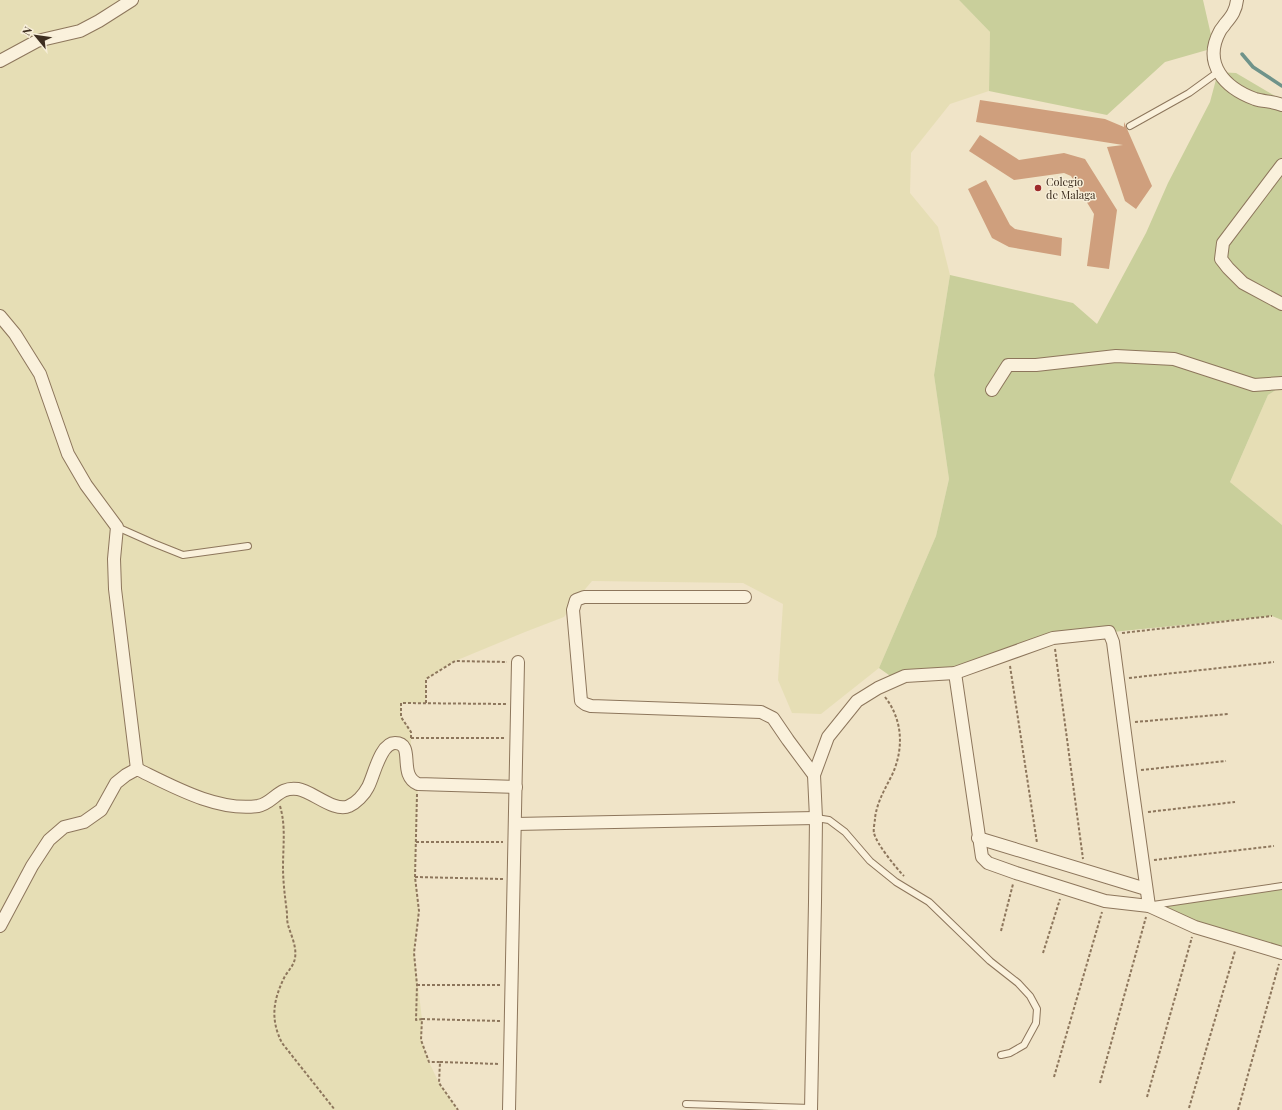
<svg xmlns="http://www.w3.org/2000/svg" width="1282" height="1110" font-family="'Playfair Display',serif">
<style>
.farmland{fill:#e6deb5;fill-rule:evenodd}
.green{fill:#c9cf9b}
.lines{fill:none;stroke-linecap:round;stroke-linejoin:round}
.stream{stroke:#6f938a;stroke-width:3.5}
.building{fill:#cf9f7d}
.lane-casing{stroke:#8d765c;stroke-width:8}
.street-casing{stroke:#8d765c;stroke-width:14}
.path{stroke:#8d765c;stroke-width:2;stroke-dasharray:3 2;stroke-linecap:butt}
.lane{stroke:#faf1dc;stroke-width:6}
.street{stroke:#faf1dc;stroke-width:12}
.poi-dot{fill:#9e2a2b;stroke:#f7eed8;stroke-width:1.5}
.labels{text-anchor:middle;stroke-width:3;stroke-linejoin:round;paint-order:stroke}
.poi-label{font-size:11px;fill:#3d2e20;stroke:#f7eed8;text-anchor:start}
</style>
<rect width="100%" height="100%" fill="#f0e4c8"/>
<g class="farmland">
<path d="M0,0H959L990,32L989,91L950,104L911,153L910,193L938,227L950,275L934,375L949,479L936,536L879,668L821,714L792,713L778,680L783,604L743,583L592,581L576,600L564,617L525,632L455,661L426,679V703H401V717L411,732V744L407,755L418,784L415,877L419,911L414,953L422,1019L421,1040L429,1062L439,1083L458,1110H0ZM134,741L137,769L169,785L126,775Z"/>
<path d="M1282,386V525L1230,482L1268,395Z"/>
</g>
<g class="green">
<path d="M959,0H1203L1214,48L1165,62L1107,115L989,91L990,32Z"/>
<path d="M1218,72L1236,73L1282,100V386L1268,395L1230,482L1282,525V620L1272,616L1063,637L955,673L896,680L879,668L936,536L949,479L934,375L950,275L1073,303L1097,324L1146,233L1168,183L1210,102Z"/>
<path d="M1282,886V953L1149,906Z"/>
</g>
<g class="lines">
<path class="stream" d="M1242,54L1253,67L1282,86"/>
</g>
<g class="building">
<path d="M980,100L1105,119L1124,127V122L1152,186L1136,209L1125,201L1107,147L1123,145L976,122Z"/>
<path d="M980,135L1019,160L1064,153L1085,159L1117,210L1109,269L1087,266L1094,214L1071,176L1064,173L1014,180L969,151Z"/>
<path d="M986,180L1010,225L1015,229L1062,238L1061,256L1009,247L992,238L968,189Z"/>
</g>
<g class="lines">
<defs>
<g id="lane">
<path d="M1130,126L1189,93L1218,72"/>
<path d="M117,527L153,543L183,555L248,546"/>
<path d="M816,818L829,820L845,832L870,861L896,882L929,902L990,961L1018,983L1030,996L1037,1009L1036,1023L1024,1045L1010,1053L1001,1055"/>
<path d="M1153,905L1282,886"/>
<path d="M686,1104L811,1108"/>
</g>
<g id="street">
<path d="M1237,0C1236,10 1232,16 1225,24C1224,26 1221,29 1220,31C1202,64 1225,88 1255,99C1264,102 1273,101 1282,105"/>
<path d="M0,61L37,41L80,31L99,21L132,0"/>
<path d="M1282,165L1223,243L1221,259L1228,268L1243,283L1282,304"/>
<path d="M0,316L15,334L40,374L68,454L86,485L117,527L114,559L115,589L137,769"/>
<path d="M992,390L1008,365H1036L1116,356L1174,359L1254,385L1282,383"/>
<path d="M745,597H584L576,600L573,610L581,701L585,704L591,706L761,712L773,718L788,740L814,775"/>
<path d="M955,673L982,857L988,863L1016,873L1105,901L1149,906L1195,927L1282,953"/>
<path d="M515,824L816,818"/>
<path d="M978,838L1146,889"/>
<path d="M0,926L32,866L49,840L64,827L84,822L101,810L116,783L126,775L137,769C172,786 218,812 258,806C274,803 278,786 298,789C312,791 335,813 349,806C356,803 364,795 368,787C374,776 380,743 395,743C416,743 397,775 418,784L516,787"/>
<path d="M509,1110L518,662"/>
<path d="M811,1110L815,902L816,818L814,775L828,737L857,701L878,688L905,676L955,673L1053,638L1109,632L1113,642L1130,771L1149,906"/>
</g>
</defs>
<use href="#lane" class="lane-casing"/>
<use href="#street" class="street-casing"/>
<g class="path">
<path d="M1122,633L1272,616"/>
<path d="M1055,649L1083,859"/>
<path d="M1010,666L1037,843"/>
<path d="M1129,678L1274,662"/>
<path d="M885,697C903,720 904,749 892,775C885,789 877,802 875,818C875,822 873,829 874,833C876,843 896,868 904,876"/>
<path d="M426,703V679L455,661L507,662"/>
<path d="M1135,722L1228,714"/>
<path d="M411,738V732L401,717V703L506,704"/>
<path d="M411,738H506"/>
<path d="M1141,770L1226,761"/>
<path d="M417,794L415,877L419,911L414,953L417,985L416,1020L422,1019L421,1040L429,1062H440L439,1083L458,1110"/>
<path d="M280,806C286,826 283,846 283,867C283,882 285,897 287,913C287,917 287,921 288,925C291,935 297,947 295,958C294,965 289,970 285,976C273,1000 270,1019 282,1043L335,1110"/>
<path d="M1148,812L1235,802"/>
<path d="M416,842H503"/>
<path d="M1154,860L1274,846"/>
<path d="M415,877L503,879"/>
<path d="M1001,931L1013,884"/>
<path d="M1043,953L1060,899"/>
<path d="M417,985H500"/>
<path d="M422,1019L501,1021"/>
<path d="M440,1062L499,1064"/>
<path d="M1054,1077L1102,912"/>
<path d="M1100,1083L1146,917"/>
<path d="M1147,1097L1192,937"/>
<path d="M1189,1108L1235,951"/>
<path d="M1238,1110L1279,964"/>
</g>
<use href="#lane" class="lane"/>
<use href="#street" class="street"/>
</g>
<circle class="poi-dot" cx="1038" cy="188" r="4"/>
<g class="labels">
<g class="poi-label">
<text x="1046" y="186">Colegio<tspan x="1046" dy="13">de Malaga</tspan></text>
</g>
</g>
<g transform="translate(36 36) rotate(299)" stroke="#f7eed8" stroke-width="3" paint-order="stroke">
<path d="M0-3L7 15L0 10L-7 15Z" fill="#3d2e20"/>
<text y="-6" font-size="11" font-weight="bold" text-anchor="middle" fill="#3d2e20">N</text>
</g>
</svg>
